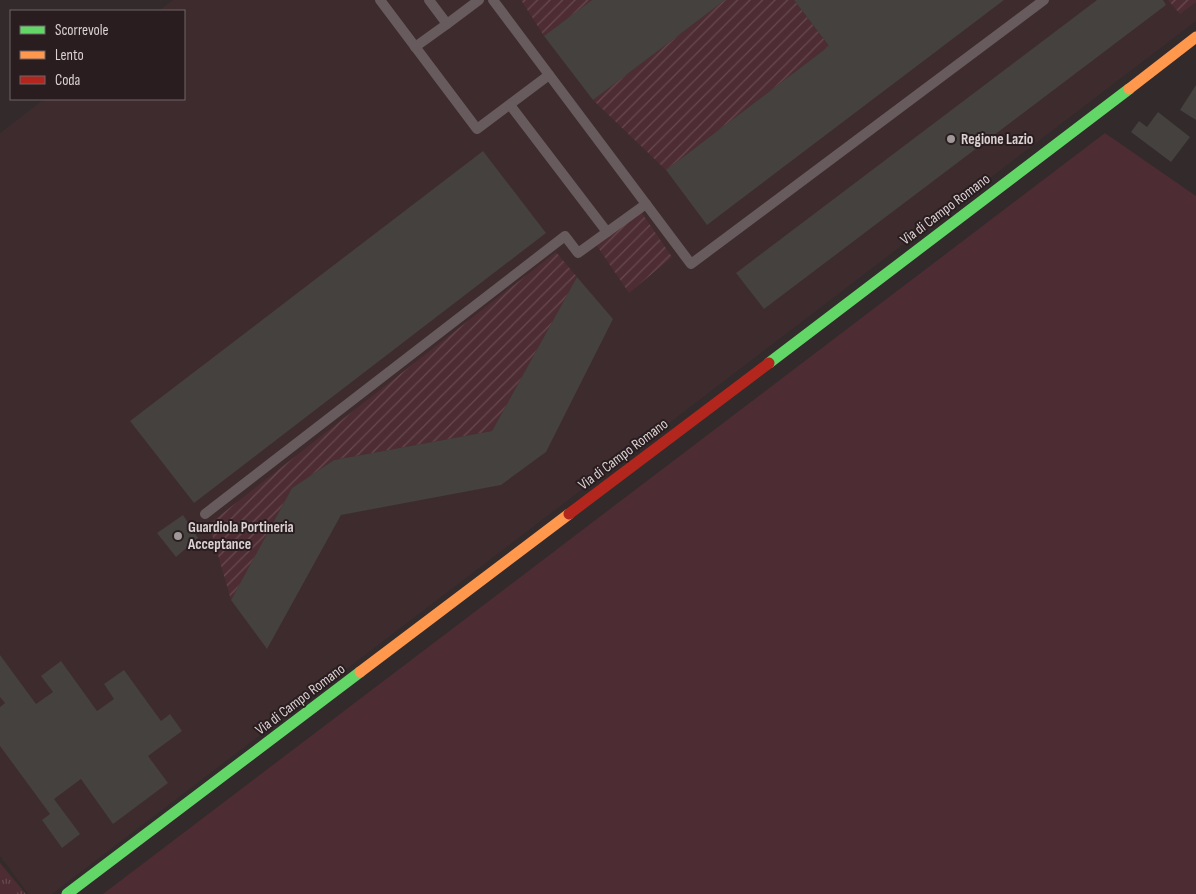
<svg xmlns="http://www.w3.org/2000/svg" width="1196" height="894" font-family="'Sofia Sans Condensed',sans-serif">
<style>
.built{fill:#3e2b2e}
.grass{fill:#4e2c34}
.park{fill:url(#park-tufts)}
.garden{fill:url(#garden-furrows)}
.building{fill:#44413f}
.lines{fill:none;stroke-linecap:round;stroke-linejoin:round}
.lane{stroke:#675b5d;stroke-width:10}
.fast{stroke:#63d668;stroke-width:11}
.slow{stroke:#ff974d;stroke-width:11}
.jam{stroke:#b3261e;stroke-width:11}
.poi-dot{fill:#9f9798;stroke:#2a1d20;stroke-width:2}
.labels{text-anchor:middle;stroke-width:4;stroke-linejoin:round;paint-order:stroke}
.poi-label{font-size:15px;font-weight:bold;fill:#dad1d2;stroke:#2a1d20;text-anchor:start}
.street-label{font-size:15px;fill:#dad1d2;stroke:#2a1d20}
</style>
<defs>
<pattern id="park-tufts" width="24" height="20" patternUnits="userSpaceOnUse" patternTransform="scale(1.25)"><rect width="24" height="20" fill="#4e2c34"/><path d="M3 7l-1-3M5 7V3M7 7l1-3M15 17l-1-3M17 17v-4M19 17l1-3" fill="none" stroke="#674a50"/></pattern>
<pattern id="garden-furrows" width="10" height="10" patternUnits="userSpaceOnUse" patternTransform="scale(1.25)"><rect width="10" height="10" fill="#4e2c34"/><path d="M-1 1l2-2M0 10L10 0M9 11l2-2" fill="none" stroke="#674a50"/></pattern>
</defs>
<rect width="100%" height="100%" fill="#322a2b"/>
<path class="built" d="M173,0H1196V21L52,894H28L0,856V133L44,99H184V11H158Z"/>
<path class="grass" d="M1105,133L1196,196V894H103Z"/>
<path class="park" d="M0,863L26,894H0Z"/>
<g class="garden">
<path d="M521,0H592L544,36Z"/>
<path d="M725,0H794L829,46L666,170L593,100Z"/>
<path d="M1168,0H1196V2L1180,14Z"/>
<path d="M637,206L672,257L629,293L591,237Z"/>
<path d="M556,252L577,277L492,431L334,460L292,488L231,600L209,524Z"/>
</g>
<g class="building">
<path d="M592,0H725L593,100L544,36Z"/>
<path d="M794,0H1004L707,225L666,170L829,46Z"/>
<path d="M1097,0H1163L1166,5L764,309L736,273Z"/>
<path d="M1196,85V120L1180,110Z"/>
<path d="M1158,112L1190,137L1171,162L1131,132L1139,121L1147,127Z"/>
<path d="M483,151L546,233L194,503L130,421Z"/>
<path d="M577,277L613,319L546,452L501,485L341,515L267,649L231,600L292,488L334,460L492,431Z"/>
<path d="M183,515L198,538L176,557L157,533Z"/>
<path d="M0,655L36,704L53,692L41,676L61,661L97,711L114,699L104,684L124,670L161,721L170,714L182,731L148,756L168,783L113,824L81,779L54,799L80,834L62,848L42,820L50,814L0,746V707L5,703L0,697Z"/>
</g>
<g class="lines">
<g class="lane">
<path d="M380,0L477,129L549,75"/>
<path d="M493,0L691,264L1044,0"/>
<path d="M447,24L479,0"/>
<path d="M415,47L447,24L429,0"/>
<path d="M510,105L607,232"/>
<path d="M205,514L565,236L578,253L646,204"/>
</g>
<g class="fast">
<path d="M769,363L1129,89"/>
<path d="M67,894L360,672"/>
</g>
<g class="slow">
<path d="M1129,89L1196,37"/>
<path d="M360,672L569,514"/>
</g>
<path class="jam" d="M569,514L769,363"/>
</g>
<g class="poi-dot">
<circle cx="951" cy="139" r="5"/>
<circle cx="178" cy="536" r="5"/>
</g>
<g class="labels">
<g class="poi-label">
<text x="961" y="144">Regione Lazio</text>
<text x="188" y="532">Guardiola Portineria<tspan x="188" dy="17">Acceptance</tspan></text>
</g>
<g class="street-label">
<text transform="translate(945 209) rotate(-37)" y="5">Via di Campo Romano</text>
<text transform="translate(623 454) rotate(-37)" y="5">Via di Campo Romano</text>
<text transform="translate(300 699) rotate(-37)" y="5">Via di Campo Romano</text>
</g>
</g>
<rect x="10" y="10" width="175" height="90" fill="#2a1d20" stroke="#706567"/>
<rect x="20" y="26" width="25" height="8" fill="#63d668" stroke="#706567"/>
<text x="55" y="35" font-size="15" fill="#dad1d2">Scorrevole</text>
<rect x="20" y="51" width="25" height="8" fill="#ff974d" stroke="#706567"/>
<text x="55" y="60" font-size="15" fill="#dad1d2">Lento</text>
<rect x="20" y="76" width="25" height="8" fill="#b3261e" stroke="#706567"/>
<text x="55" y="85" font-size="15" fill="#dad1d2">Coda</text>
</svg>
